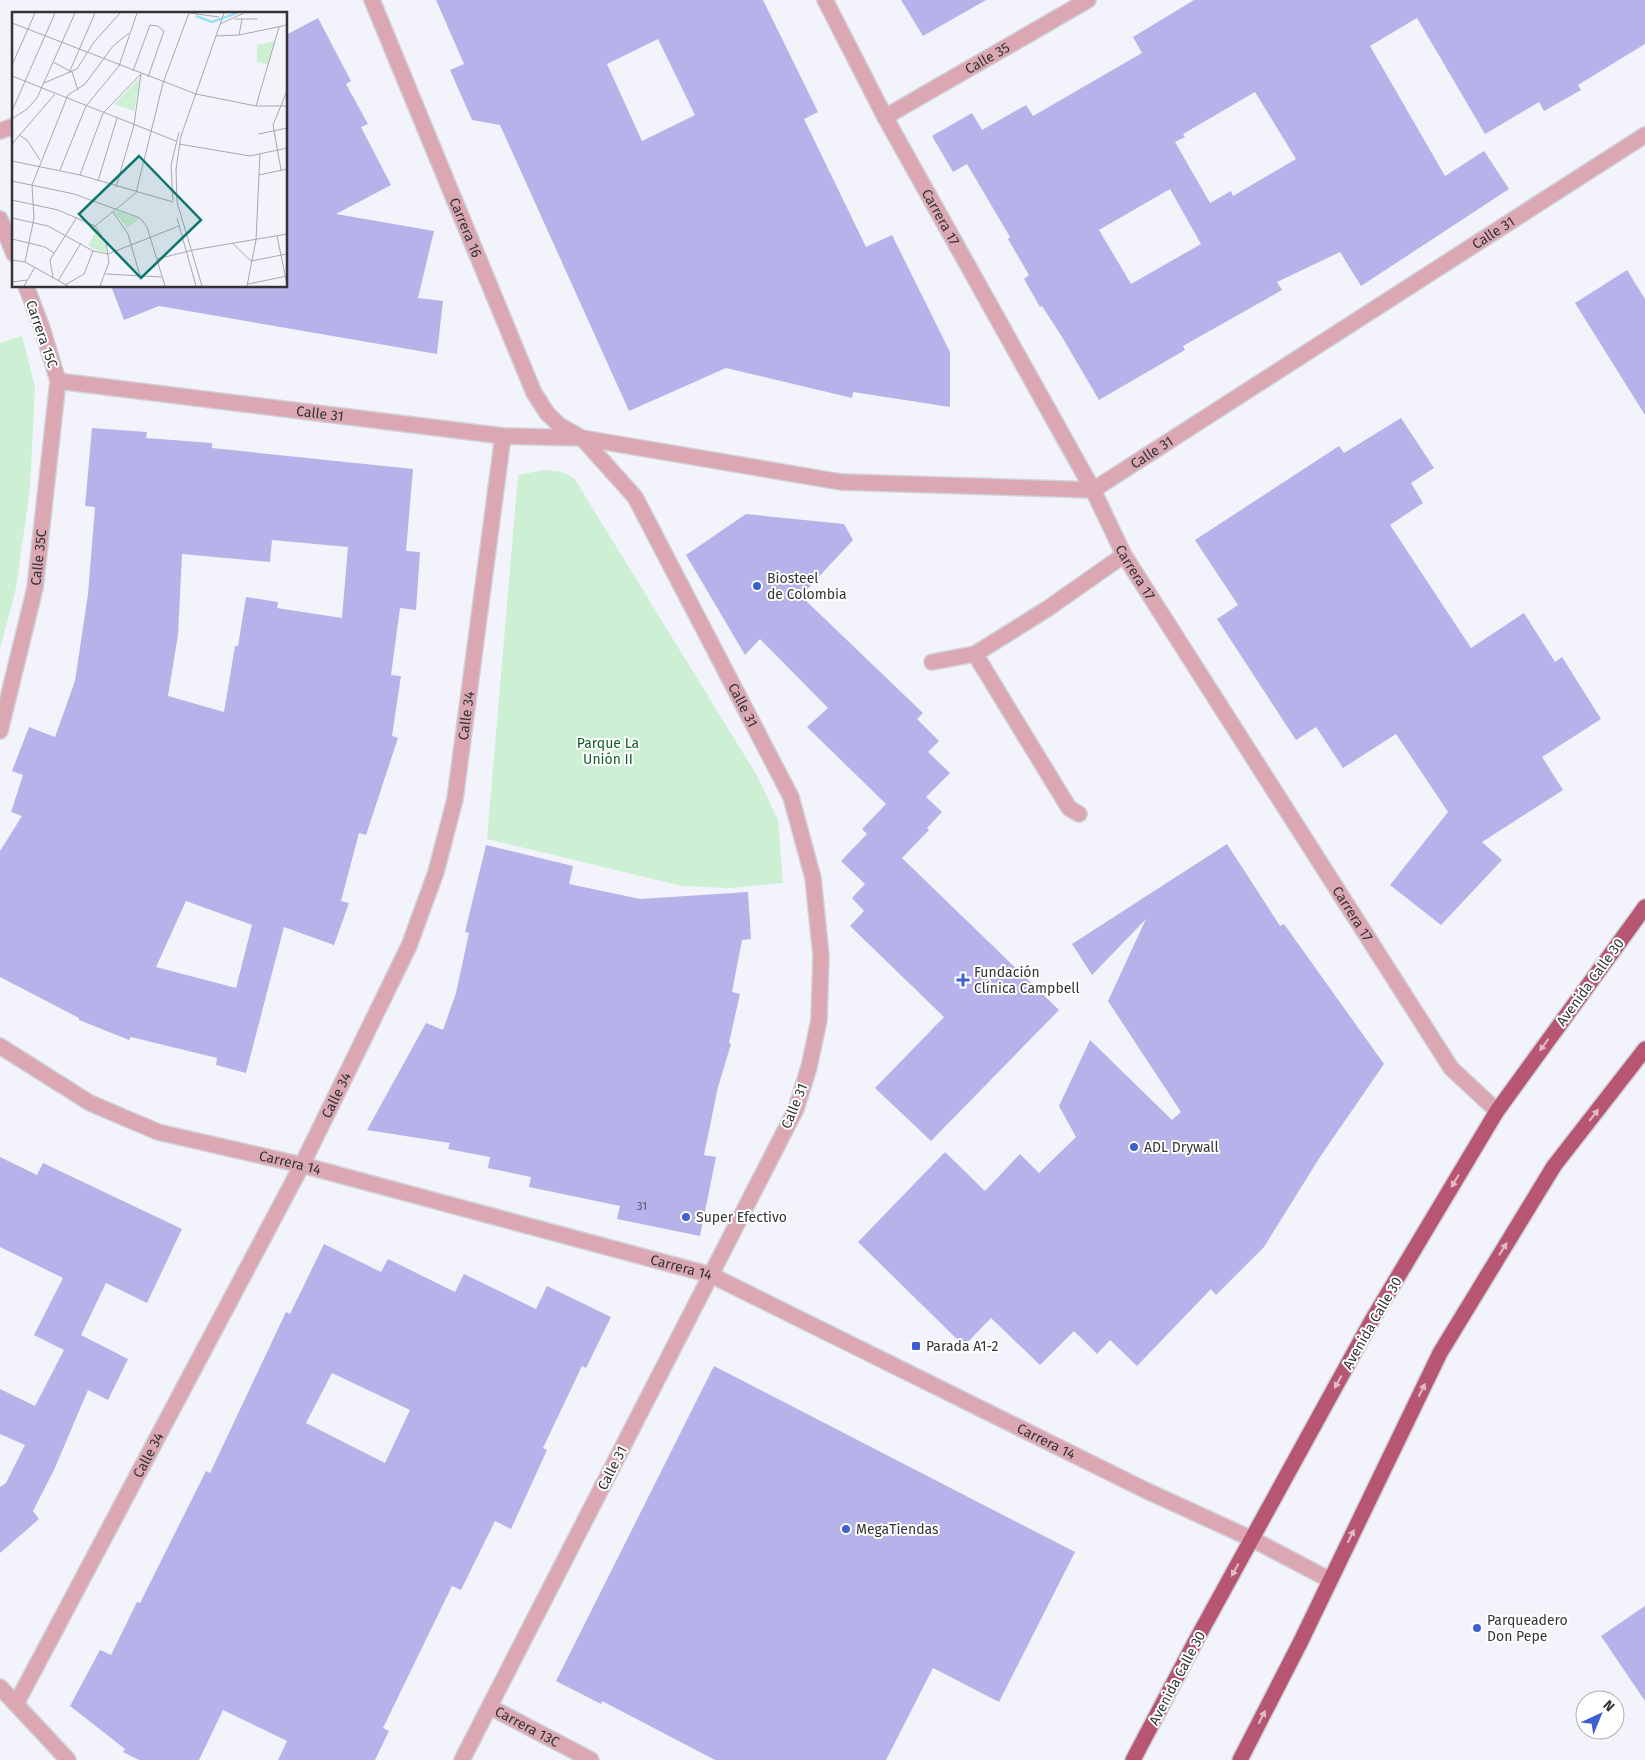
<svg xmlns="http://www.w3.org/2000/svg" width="1645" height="1760" font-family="'Fira Sans',sans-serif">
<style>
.green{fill:#cdefd4}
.building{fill:#b6b3ea;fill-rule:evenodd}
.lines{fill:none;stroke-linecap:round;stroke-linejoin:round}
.service-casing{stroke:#d1d1d9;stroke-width:18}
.minor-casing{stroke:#d1d1d9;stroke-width:18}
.tertiary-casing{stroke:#d1d1d9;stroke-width:18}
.trunk-casing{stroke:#d1d1d9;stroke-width:18}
.service{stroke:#daa7b3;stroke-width:15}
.minor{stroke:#daa7b3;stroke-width:15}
.tertiary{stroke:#daa7b3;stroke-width:15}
.trunk{stroke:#b65672;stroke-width:15}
.oneway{fill:#e2bbc7}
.poi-dot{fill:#3f5fd1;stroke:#fff;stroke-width:2}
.labels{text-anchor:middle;stroke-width:4;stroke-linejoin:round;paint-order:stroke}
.number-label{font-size:11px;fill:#545464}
.street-label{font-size:14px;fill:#343437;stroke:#fff}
.poi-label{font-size:14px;fill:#343437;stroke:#fff;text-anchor:start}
.park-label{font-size:14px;fill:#0f5e2e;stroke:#fff}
.inset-river{fill:none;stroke:#9ae1f6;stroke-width:2.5}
.inset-road{fill:none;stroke:#a7a7ad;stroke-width:1}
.view{fill:#0f766e;fill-opacity:0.15;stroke:#0f766e;stroke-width:2.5}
.inset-edge{fill:none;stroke:#343437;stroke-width:2.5}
</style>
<rect width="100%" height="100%" fill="#f3f3fc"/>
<g class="green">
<path d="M22,336L35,387L30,488L16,588L0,649V343Z"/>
<path d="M544,470L561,472L574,478L756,774L778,820L783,883L730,888L682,886L487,839L518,475Z"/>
</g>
<g class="building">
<path d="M436,0H763L818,112L804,119L866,247L892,235L950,352V407L853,392L852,398L726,368L629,411L500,125L472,120L450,70L464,64ZM658,39L695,115L642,141L607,64Z"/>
<path d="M901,0H986L923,36Z"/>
<path d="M1194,0H1645V44L1578,85L1581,90L1544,111L1539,102L1485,134L1417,18L1370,46L1445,176L1484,151L1509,189L1361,286L1340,252L1277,282L1282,290L1183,346L1185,350L1099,400L1062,337L1042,306L1040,307L1024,279L1029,275L1008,239L1010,237L967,164L953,172L932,136L972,113L982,130L1026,105L1033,116L1142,53L1133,37ZM1255,92L1296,159L1233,196L1231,191L1210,203L1175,142L1185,137L1183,134ZM1170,189L1201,244L1131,284L1099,230Z"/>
<path d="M318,18L351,81L346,84L368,124L361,127L391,185L336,214L434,231L418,298L443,301L437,354L159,306L124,320L111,286H286V35Z"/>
<path d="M1627,270L1645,299V415L1575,303Z"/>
<path d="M1401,418L1434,468L1411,483L1423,503L1390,525L1471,648L1524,613L1555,662L1562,657L1601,719L1542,757L1563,790L1482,842L1502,860L1441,925L1390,885L1448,812L1396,734L1343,768L1316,727L1296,740L1217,619L1238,605L1195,540L1339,446L1344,453Z"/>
<path d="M92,428L147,432L146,438L212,443V448L413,469L406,551L420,552L416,610L400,608L391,675L401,676L392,736L398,738L366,835L359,833L341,901L349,903L334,945L284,927L246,1073L216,1065L217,1058L131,1037L129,1040L79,1020V1018L0,977V851L22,816L11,812L23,775L12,771L29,727L55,737L75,681L88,594L95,507L85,506ZM272,540L348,547L342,618L277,608L278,602L246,597L238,646H235L224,712L168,696L178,635L182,554L270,562ZM186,901L252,925L236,988L156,967Z"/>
<path d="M746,514L844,524L853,540L801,596L923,713L917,719L939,741L928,752L950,773L926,797L942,812L927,828L929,830L902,858L1059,1010L931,1141L875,1088L944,1017L850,926L864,911L852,898L865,884L841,861L867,834L862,829L886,804L807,727L828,708L760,639L745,655L686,555Z"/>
<path d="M1227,844L1280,926L1284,924L1384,1064L1320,1157L1264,1247L1216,1295L1211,1289L1137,1366L1110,1340L1097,1354L1074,1331L1040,1365L991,1318L964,1346L858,1242L945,1152L985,1191L1020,1154L1039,1173L1076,1137L1059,1106L1090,1040L1172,1120L1181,1112L1108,1001L1146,919L1092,975L1072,944Z"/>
<path d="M486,845L573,866L569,884L640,899L748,892L751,939L742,940L732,992L740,994L729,1043L731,1044L718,1087L704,1155L716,1157L700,1236L617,1219L620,1206L529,1187L531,1177L488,1168L490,1157L448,1149L450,1143L367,1130L426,1023L443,1030L456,993L469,933L465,932Z"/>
<path d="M0,1157L37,1175L43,1163L182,1229L147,1303L106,1283L81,1335L128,1359L108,1400L88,1390L54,1470L33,1511L39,1519L0,1553V1487L6,1483L25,1445L0,1434V1389L35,1406L64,1350L34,1335L63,1278L0,1247Z"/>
<path d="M324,1244L381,1272L388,1259L455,1292L464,1274L536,1309L547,1286L611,1317L586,1368L582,1366L543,1448L547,1450L511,1529L495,1521L461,1590L452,1586L383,1728L389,1731L375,1760H278L287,1741L223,1710L199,1760H139L123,1752L125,1749L70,1706L100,1650L111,1655L137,1602L140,1603L206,1471L210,1473L286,1312L290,1314ZM332,1373L410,1410L385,1463L306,1423Z"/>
<path d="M714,1366L1075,1552L999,1702L933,1668L886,1760H715L602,1701L601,1704L556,1681Z"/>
<path d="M1645,1606V1701L1601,1636Z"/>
</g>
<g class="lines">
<defs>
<g id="service">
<path d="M0,131L14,126"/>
<path d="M932,662L975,654"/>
<path d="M1079,814L1069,808L975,654L1047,609L1124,555"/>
</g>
<g id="minor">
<path id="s1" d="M372,0L534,393L547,413L559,425L582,438L635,497L791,797L813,878L821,956L819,1020L809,1067L796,1109L462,1760"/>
<path id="s2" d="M825,0L885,117L1093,490L1124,555L1451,1068L1497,1111"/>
<path id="s3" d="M885,117L1088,0"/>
<path d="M0,219L14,254"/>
<path id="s4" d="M58,381L503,436L582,438L841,482L1093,490L1645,135"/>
<path id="s5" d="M0,731L35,588L58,381L42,328L26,286"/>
<path d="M0,1687L68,1760"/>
<path id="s6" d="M16,1704L302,1165L409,946L436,872L455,799L503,436"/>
<path id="s7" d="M490,1707L591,1760"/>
</g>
<g id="tertiary">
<path id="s8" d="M0,1046L90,1103L158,1132L302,1165L711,1275L1145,1490L1252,1539L1330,1580"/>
</g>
<g id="trunk">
<path d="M1133,1760L1194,1644L1372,1320L1497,1111L1645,907"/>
<path d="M1240,1760L1301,1641L1440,1353L1554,1166L1645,1049"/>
</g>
</defs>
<use href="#service" class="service-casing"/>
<use href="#minor" class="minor-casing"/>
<use href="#tertiary" class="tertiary-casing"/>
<use href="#trunk" class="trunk-casing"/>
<use href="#service" class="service"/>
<use href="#minor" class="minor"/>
<use href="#tertiary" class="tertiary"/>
<use href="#trunk" class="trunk"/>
</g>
<defs><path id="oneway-solid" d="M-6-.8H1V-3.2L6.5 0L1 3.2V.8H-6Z" transform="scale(1.25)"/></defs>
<g class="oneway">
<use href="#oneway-solid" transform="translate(1544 1045) rotate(126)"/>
<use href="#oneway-solid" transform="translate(1594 1115) rotate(-52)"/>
<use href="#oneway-solid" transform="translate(1455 1181) rotate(121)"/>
<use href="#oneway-solid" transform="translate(1503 1249) rotate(-58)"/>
<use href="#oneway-solid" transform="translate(1338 1382) rotate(119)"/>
<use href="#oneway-solid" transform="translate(1422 1390) rotate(-64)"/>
<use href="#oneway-solid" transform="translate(1351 1536) rotate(-64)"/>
<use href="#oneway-solid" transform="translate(1235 1570) rotate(119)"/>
<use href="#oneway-solid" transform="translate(1262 1717) rotate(-63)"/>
</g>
<g class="poi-dot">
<circle cx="757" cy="586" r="5"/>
<path d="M960.5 972.5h5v5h5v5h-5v5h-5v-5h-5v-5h5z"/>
<circle cx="1134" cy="1147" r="5"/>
<circle cx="686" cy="1217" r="5"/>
<rect x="911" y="1341" width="10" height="10" rx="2.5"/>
<circle cx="846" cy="1529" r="5"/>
<circle cx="1477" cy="1628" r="5"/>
</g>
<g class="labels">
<g class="number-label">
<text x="642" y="1210">31</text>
</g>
<g class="street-label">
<text dy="5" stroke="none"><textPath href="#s3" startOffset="118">Calle 35</textPath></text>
<text dy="5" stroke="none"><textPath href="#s2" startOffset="246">Carrera 17</textPath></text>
<text dy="5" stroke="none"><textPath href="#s1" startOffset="246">Carrera 16</textPath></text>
<text dy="5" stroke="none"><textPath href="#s4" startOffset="1518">Calle 31</textPath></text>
<text transform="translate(42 334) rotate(71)" y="5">Carrera 15C</text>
<text dy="5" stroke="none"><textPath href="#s4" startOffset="264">Calle 31</textPath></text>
<text dy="5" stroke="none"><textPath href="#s4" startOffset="1112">Calle 31</textPath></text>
<text dy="5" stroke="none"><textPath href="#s5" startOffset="178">Calle 35C</textPath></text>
<text dy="5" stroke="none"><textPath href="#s2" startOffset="651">Carrera 17</textPath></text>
<text dy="5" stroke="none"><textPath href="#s1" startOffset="806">Calle 31</textPath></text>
<text dy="5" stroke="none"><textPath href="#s6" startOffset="1092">Calle 34</textPath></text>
<text dy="5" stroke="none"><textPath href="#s2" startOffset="1056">Carrera 17</textPath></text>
<text transform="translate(1590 982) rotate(-54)" y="5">Avenida Calle 30</text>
<text dy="5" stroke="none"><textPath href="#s6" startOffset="688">Calle 34</textPath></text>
<text transform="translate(794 1106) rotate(-68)" y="5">Calle 31</text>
<text dy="5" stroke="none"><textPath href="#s8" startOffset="316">Carrera 14</textPath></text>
<text dy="5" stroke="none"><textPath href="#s8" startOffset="721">Carrera 14</textPath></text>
<text transform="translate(1372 1323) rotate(-60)" y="5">Avenida Calle 30</text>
<text dy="5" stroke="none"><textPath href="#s8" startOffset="1126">Carrera 14</textPath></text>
<text dy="5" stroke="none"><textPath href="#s6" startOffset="282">Calle 34</textPath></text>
<text transform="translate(612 1468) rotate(-63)" y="5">Calle 31</text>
<text transform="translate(1177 1678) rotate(-62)" y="5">Avenida Calle 30</text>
<text dy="5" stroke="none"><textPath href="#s7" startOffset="42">Carrera 13C</textPath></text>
</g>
<g class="poi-label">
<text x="767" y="583">Biosteel<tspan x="767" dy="16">de Colombia</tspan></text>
<text x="974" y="977">Fundación<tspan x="974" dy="16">Clínica Campbell</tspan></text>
<text x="1144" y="1152">ADL Drywall</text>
<text x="696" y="1222">Super Efectivo</text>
<text x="926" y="1351">Parada A1-2</text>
<text x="856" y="1534">MegaTiendas</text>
<text x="1487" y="1625">Parqueadero<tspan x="1487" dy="16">Don Pepe</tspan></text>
</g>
<g class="park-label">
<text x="608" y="748">Parque La<tspan x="608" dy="16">Unión II</tspan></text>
</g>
</g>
<g transform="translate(12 12)">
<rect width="275" height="275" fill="#f3f3fc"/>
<path d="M263,29L256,52L245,50V33ZM128,66L122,99L102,92ZM105,199L127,207L115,216L103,201ZM80,214L94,232V241L76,234L83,221L78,218Z" fill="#cdefd4"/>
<path class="inset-river" d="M184,4L200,10L225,1"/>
<path class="inset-road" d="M178,1L207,5M223,7H245M0,11L184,82L244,94H275M208,12L232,1M227,23L230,7M204,24L227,23L275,13M41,50L60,60L66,78M0,53L23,1M121,59L138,13L146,14L152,19L136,65M57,61L83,1M0,64L164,129M32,71L65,57L82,30L108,1M244,94L267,15M0,99L43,1M0,107L15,97L25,86L63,1M247,122L275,116M7,123L15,128L28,148M0,132L43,82M167,132L238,144L275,136M0,149L68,163L161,190M48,158L74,94L107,54L125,1M269,158L261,113L275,79M68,163L91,101L129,62M247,163L275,157M0,169L62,182L128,206L135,215L153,274M86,169L105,106M104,175L122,113L129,62M0,188L46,198L83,214L94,231L97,250L88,274M161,189L159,153L167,120M101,200L116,222L128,264M0,206L36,214L81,239L96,242L167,214M165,206L184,274M83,214L124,181L151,71L177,1M265,224L275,272M0,227L33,235L42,241M220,231L239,249L275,242M145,247L181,238L275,222M0,248L13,250L56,274M13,250L22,206L20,173L56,83L73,72L101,34L117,21M94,262L150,265M41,266L38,248L65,205M46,269L69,231M0,270L15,268M236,272L275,264M53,273L72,262L81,239M12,274L23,255M190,274L165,190L164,157L169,124L212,1M235,274L244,228L248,141"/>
<path class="view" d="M127,144L189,208L129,266L67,202Z"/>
<rect width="275" height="275" class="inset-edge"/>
</g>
<g transform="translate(1600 1715) rotate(44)"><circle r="24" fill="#ffffff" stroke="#aeaeaf"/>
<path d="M0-4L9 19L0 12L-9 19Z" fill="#3f5fd1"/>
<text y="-8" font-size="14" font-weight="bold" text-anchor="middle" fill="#343437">N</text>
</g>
</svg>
